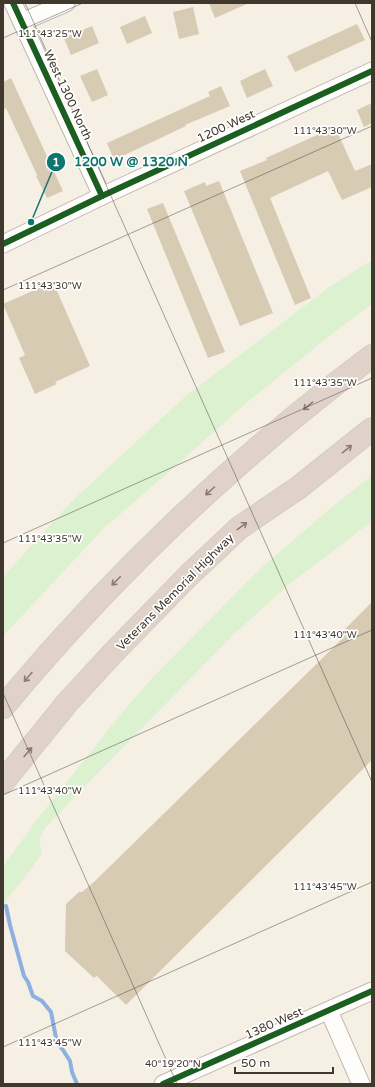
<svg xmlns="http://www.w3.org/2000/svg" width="375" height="1087" font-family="'Varela Round',sans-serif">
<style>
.green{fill:#dbf1cf}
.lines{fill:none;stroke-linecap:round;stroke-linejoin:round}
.stream{stroke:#8db0e1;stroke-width:4}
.building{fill:#d7cbb4}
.minor-casing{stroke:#bfb8ae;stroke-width:19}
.highway-casing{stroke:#d1cec7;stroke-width:24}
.minor{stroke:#fefdfb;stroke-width:17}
.highway{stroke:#e1d2c9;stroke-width:22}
.cycleway-casing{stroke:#fff;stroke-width:8}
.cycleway{stroke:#1b5e20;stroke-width:6}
.oneway{stroke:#887d73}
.ticks{fill:none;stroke:#40382c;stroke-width:1;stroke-opacity:0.45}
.labels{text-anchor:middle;stroke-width:3.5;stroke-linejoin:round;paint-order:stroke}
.street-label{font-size:12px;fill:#40382c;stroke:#fff}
.ticks-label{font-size:10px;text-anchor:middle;fill:#40382c;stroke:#fff;stroke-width:3.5;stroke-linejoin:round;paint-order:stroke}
.leader{fill:none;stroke:#0f766e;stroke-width:1.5}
.callout-dot{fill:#0f766e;stroke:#fff;stroke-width:1.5}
.mark-label{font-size:12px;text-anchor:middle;font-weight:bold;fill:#fff}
.callout-label{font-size:13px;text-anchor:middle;font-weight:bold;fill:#0f766e;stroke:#fff;stroke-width:3.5;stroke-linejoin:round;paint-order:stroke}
</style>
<rect width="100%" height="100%" fill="#f5efe4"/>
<g class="green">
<path d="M372,260V304L334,332L245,404L170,471L105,527L3,636V577L71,502L187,395L328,288Z"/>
<path d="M372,475V521L287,586L234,634L93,778L45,828L39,840L42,854L3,905V866L39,817L120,715L155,675L259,570L331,508Z"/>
</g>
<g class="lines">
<path class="stream" d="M6,906L10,925L24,976L28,982L33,996L42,1001L51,1012L57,1043L63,1050L70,1061L72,1072L77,1084"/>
</g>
<g class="building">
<path d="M209,3H249L215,18Z"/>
<path d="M193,7L199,34L179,39L173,12Z"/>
<path d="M145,16L152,33L127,44L120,27Z"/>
<path d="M357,24L365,40L295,72L287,56Z"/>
<path d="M92,26L99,43L71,55L64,38Z"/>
<path d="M97,69L108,95L92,102L80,76Z"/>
<path d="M265,69L273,86L247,98L240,81Z"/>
<path d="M11,78L63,191L47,198L36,176L37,175L6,108L3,110V82Z"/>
<path d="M221,86L230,106L185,125L186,126L114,160L107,143L210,96L208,92Z"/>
<path d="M372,103V123L364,127L357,110Z"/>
<path d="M335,127L355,171L372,164V187L342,200L328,171L270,198L311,298L295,305L240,171L267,160L266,158Z"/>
<path d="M219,181L273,313L240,326L184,191L205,182L206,186Z"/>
<path d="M163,203L225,352L208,358L147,209Z"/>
<path d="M53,282L90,366L55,382L57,384L35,394L19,358L25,355L3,304Z"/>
<path d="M372,602V760L126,1005L97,976L94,978L65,951L66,904L79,892H82L94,882L345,636L341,633Z"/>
</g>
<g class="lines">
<defs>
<g id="minor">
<path d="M13,3L102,196"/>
<path d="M22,22L66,3"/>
<path d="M3,244L102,196L372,71"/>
<path d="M329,1011L361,1084"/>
<path d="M163,1084L372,991"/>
</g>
<g id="highway">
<path d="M3,707C112,576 236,458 372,356"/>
<path d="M3,782L67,703L112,654L188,576L239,528L298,488L372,429"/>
</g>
</defs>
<use href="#minor" class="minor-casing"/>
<use href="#highway" class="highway-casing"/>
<use href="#minor" class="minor"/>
<use href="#highway" class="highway"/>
<defs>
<g id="cycleway">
<path d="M13,3L102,196"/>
<path d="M3,244L102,196L372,71"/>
<path d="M163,1084L372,991"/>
</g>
</defs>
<use href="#cycleway" class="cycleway-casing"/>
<use href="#cycleway" class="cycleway"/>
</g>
<defs><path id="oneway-shaft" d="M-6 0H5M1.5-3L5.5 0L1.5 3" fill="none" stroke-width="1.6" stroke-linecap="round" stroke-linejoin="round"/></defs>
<g class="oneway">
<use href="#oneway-shaft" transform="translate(308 406) rotate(141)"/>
<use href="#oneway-shaft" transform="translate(347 449) rotate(-39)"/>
<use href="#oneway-shaft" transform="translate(210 491) rotate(138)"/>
<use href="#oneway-shaft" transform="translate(242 526) rotate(-36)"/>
<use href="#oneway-shaft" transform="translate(116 581) rotate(135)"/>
<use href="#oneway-shaft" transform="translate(28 677) rotate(131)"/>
<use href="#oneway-shaft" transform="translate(28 752) rotate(-50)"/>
</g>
<path class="ticks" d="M25,3L372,782M355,3L372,42M3,38L83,3M3,290L372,126M3,543L372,378M3,693L177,1084M3,795L372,630M3,1047L372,882"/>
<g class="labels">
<g class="street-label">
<text transform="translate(68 95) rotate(65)" y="4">West 1300 North</text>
<text transform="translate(226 126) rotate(-25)" y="4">1200 West</text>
<text transform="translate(175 592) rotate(-45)" y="4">Veterans Memorial Highway</text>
<text transform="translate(274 1023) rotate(-24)" y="4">1380 West</text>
</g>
</g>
<g class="ticks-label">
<text x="50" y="37">111°43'25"W</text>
<text x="325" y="134">111°43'30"W</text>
<text x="50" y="289">111°43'30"W</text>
<text x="325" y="386">111°43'35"W</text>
<text x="50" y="542">111°43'35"W</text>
<text x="325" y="638">111°43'40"W</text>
<text x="50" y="794">111°43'40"W</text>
<text x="325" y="890">111°43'45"W</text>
<text x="50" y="1046">111°43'45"W</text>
<text x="173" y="1067">40°19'20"N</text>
</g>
<path class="leader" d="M31 222L56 162"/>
<g class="callout-dot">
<circle cx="31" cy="222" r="4"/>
<circle cx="56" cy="162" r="10"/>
</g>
<g class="mark-label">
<text x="56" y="166">1</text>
</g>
<g class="callout-label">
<text x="131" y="166">1200 W @ 1320 N</text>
</g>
<rect width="375" height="1087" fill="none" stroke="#40382c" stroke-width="8"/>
<path d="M235 1067v6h98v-6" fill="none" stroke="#40382c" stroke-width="2"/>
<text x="241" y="1067" font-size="12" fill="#40382c" stroke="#ffffff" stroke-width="3" paint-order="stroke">50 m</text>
</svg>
